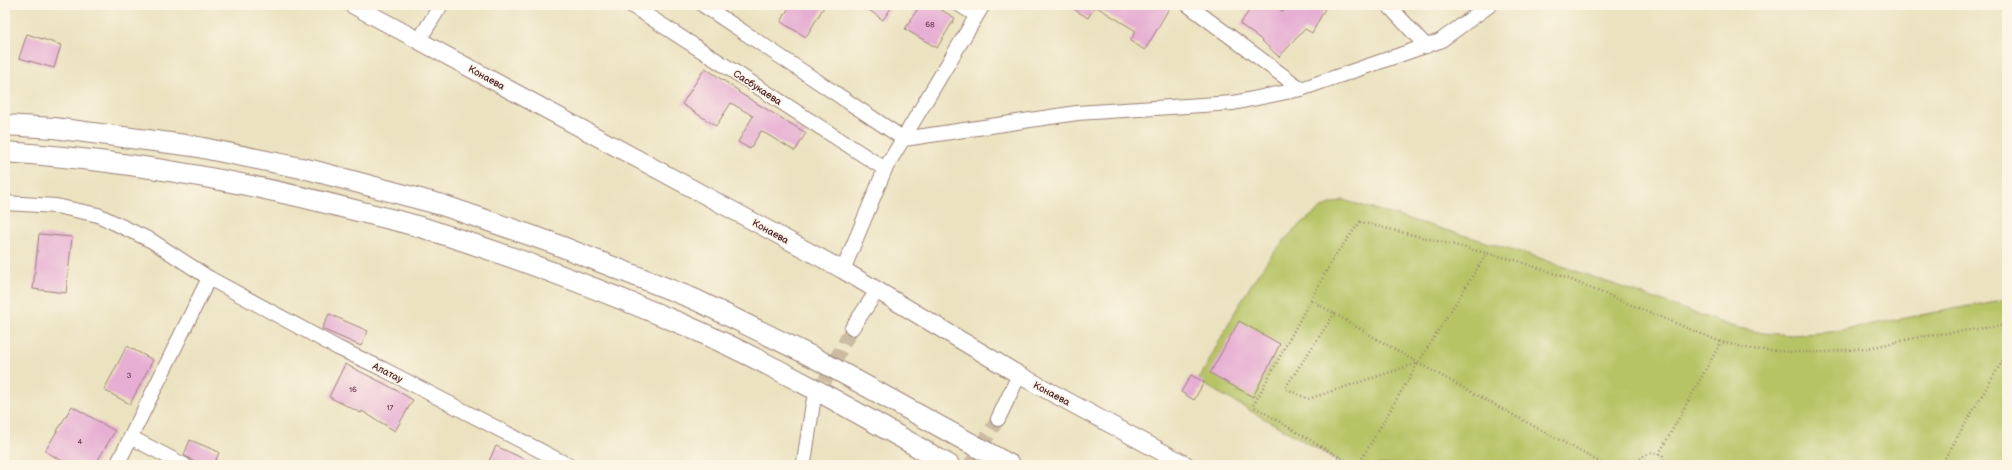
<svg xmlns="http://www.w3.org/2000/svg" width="2012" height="470" font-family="'Balsamiq Sans',sans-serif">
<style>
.green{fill:#b7c466;stroke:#807248}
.building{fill:#e6aed3}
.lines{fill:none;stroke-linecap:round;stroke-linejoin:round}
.minor-tunnel{stroke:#cbbba2;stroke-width:14;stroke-dasharray:14 7;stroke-linecap:butt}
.minor-casing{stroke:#9a8076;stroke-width:16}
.major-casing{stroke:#9a8076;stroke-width:19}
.highway-casing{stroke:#9a8076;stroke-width:22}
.path{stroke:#9a8076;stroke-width:2.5;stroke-dasharray:1 3;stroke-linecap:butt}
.minor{stroke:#fff;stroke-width:14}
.major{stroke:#fff;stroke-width:17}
.highway{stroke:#fff;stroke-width:20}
.labels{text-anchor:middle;stroke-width:3.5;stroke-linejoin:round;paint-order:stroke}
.number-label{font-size:8px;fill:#714355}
.street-label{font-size:10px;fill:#4a1f2b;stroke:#fcf5e5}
</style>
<rect width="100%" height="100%" fill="#fcf5e5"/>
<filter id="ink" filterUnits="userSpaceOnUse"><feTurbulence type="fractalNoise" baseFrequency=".025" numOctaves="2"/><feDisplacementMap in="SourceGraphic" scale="8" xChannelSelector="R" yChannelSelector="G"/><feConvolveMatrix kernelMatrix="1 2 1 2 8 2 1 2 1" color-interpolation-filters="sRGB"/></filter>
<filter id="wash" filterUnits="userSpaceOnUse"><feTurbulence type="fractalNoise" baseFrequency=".012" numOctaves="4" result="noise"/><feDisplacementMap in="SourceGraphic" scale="16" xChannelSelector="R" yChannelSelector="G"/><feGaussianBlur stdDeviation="0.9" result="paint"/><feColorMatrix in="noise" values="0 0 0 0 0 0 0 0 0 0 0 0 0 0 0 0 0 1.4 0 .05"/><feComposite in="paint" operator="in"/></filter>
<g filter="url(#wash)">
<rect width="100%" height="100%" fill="#ebe2c0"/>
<path class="green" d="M1343,200L1531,255L1734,327L1763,333L1792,335L1830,332L2007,299V465H1346L1198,381C1232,320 1261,248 1322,208C1328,204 1336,203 1343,200Z"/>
<g id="blocks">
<g class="building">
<path d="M790,5H825L806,37L781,22Z"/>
<path d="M862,5H893L883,20Z"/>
<path d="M920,5H933L955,18L937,48L905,29Z"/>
<path d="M1067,5H1171L1145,50L1130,41L1136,31L1095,6L1088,18Z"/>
<path d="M1253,5H1273L1283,12L1287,5H1327L1312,33L1305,29L1279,57L1259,38L1240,24Z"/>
<path d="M27,34L61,45L54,68L19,58Z"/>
<path d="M705,68L739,91L738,92L806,133L795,151L761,131L750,149L738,142L753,116L731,103L716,126L682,104Z"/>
<path d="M39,234L72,237L66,293L33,289Z"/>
<path d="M329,314L368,331L361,346L322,329Z"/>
<path d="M1239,321L1280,344L1253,397L1210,373Z"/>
<path d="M127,346L153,360L130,404L104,390Z"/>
<path d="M345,364L385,384L413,400L395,431L362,411L361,413L329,397Z"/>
<path d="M1191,375L1204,382L1194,400L1181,392Z"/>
<path d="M72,406L115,431L95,465H69L45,451Z"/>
<path d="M190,440L219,452L214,465H199L184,455Z"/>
<path d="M496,446L537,465H487Z"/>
</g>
</g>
</g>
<g filter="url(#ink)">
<use href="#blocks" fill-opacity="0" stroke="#9a8076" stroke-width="1"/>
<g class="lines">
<g class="minor-tunnel">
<path d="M815,400L852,328"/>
<path d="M970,465L998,419"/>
</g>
<defs>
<g id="minor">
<path d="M631,5L885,169"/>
<path d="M703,5L904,139L1077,113L1233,103L1301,89"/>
<path d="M960,5L976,15"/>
<path d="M1188,5L1301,89L1440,41L1490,5"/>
<path d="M1388,5L1426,46"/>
<path d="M419,40L441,5"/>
<path d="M5,203L56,206L98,215L152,241L209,278L338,348L383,369L568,465"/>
<path d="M843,270L885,169L983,5"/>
<path d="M852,328L877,291"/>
<path d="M998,419L1019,375"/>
<path d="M132,438L184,465"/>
<path d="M117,465L209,278"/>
<path d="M805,465L804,462L813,403"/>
</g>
<path id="major" d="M353,5L843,270L1019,375L1186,465"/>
<g id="highway">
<path d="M5,125L54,128L193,146L311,170L442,205L550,242L694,299L815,358L1010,465"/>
<path d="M5,152C124,160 243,181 358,211C384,218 410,223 436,232C519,258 601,290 682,324C774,364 862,415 949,465"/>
</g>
</defs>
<use href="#minor" class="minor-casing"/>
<use href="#major" class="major-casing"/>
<use href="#highway" class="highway-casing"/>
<g class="path">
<path d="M1311,300L1418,363L1605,465"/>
<path d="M1335,313L1285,388L1308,399L1418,363"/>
<path d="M1659,454L1721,342"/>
<path d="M1352,465L1253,406L1334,257L1360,222L1515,260L1559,275L1721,342L1752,349L1792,352H1829L1874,347L1919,337L2007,325"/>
<path d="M1358,465L1418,363L1487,253"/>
<path d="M1635,465C1642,454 1652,450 1663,456L1665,465"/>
<path d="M1941,465L2007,353"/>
</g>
<use href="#minor" class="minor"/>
<use href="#major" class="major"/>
<use href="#highway" class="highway"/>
</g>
</g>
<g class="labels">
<g class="number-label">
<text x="930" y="27">68</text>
<text x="129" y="378">3</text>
<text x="353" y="392">16</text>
<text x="390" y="410">17</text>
<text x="80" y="444">4</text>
</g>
<g class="street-label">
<text transform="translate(487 77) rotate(29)" y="4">Конаева</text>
<text transform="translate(758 87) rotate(33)" y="4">Сасбукаева</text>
<text transform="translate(771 231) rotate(29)" y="4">Конаева</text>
<text transform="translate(388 372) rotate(27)" y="4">Алатау</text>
<text transform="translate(1052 393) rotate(28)" y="4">Конаева</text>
</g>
</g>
<rect width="2012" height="470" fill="none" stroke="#fcf5e5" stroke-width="20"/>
</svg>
